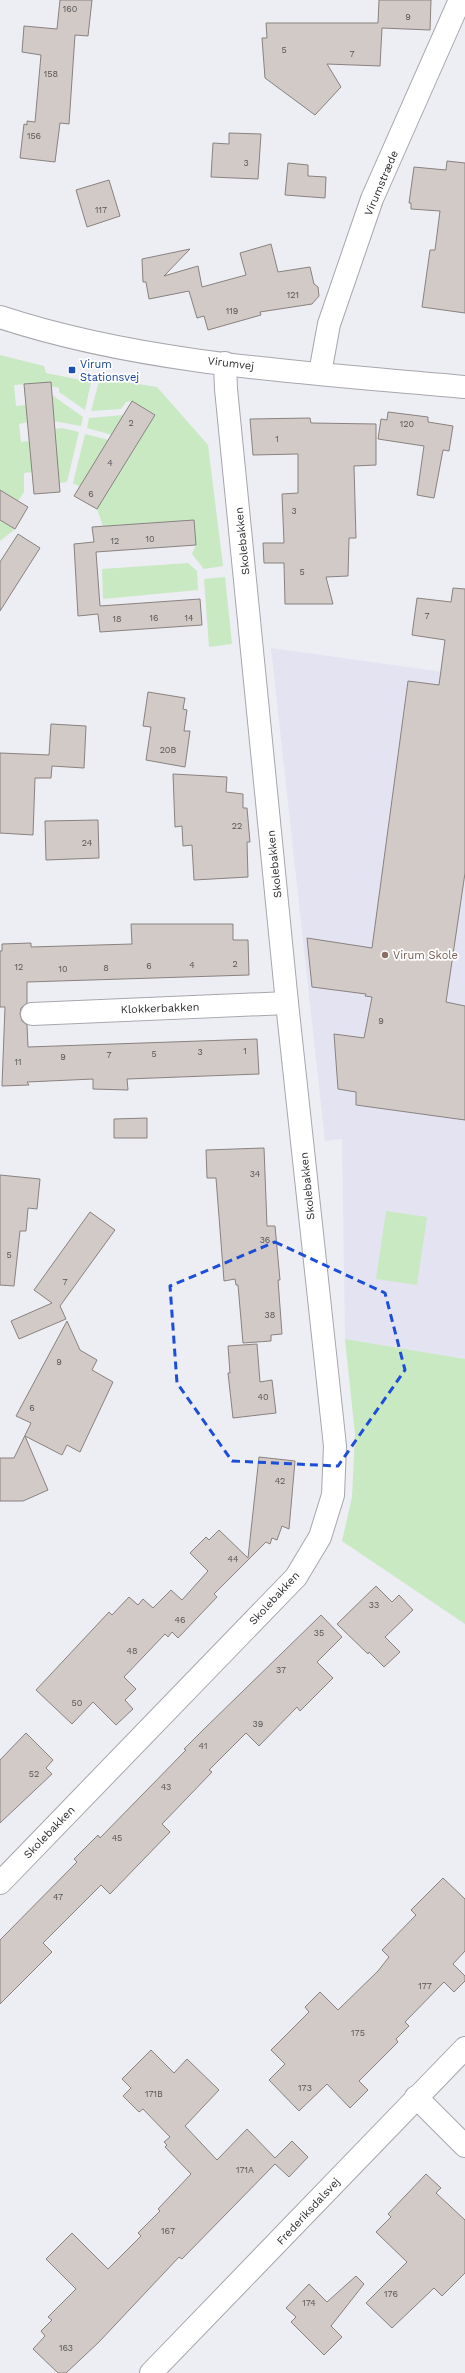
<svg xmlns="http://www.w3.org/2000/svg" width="465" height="2373" font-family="'Work Sans',sans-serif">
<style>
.built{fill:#e4e3f2}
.green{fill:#c9e9c2}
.building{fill:#d1cac7;stroke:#89827f}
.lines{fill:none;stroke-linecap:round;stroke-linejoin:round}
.minor-casing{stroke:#a7a6ad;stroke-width:24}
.minor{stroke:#fff;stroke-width:22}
.marked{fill:none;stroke:#1d4ed8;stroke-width:3;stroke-dasharray:8 5;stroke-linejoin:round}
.transit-dot{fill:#1a4fb4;stroke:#fff;stroke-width:1.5}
.education-dot{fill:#8d6e63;stroke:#fff;stroke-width:1.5}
.labels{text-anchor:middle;stroke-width:3.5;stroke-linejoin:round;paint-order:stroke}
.number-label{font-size:9px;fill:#575556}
.street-label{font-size:11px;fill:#2e2e31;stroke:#fff}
.transit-label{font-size:11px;fill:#164399;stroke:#fff;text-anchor:start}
.education-label{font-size:11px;fill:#785e54;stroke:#fff;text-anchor:start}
</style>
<rect width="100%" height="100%" fill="#ededf4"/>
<path class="built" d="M271,648L465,675V1359L345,1339L342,1139L325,1141Z"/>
<g class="green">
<path d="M0,355L44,366L46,373L91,382L85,410L59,392V388L51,386L50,382L14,385L16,406L26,405L28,422L19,424L21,442L29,441L32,472L24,473V492L18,501L0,490Z"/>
<path d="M100,378L157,387L208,445L223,566L204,569L192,554L196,545L194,520L103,526L97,509L155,415L132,401L126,402L121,409L91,411Z"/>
<path d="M52,395L83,417L81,426L54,421Z"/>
<path d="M124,415L112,435L87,428L89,418Z"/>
<path d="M62,428L79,432L67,482L59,483L55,429Z"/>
<path d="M85,434L109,440L80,487L73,483Z"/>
<path d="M0,520L15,529L0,541Z"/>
<path d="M188,563L197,571L198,590L103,599L102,569Z"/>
<path d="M225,577L232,644L209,647L204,579Z"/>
<path d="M386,1211L427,1217L417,1285L376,1279Z"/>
<path d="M345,1339L465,1359V1624L342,1541L352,1497L355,1434Z"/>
</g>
<g class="building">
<path d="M60,0H92L88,36L75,35L69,124L60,123L55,162L20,158L24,124L27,125V121L35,122L41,55L22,52L24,26L57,29Z"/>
<path d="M379,0H431L430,30L382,28L380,66L327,64L341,87L315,115L265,78L262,38H267L266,23H378Z"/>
<path d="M229,133L261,134L258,179L211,177L213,143L229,144Z"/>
<path d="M447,161L465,163V313L422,307L430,250H435L440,211L411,209V203H409L414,167L446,170Z"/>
<path d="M288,163L308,165V176L326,177L325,198L285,195Z"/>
<path d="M109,180L120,216L87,227L76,190Z"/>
<path d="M271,244L278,272L310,267L314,284L318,287L319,296L312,304L260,312L261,315L208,330L204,316L197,318L189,291L149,299L146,282H143L142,259L190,249L164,276L198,266L202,287L246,275L240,253Z"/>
<path d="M51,382L60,492L34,494L24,384Z"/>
<path d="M132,401L155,415L97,509L74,496Z"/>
<path d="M388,412L428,417V422L453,426L449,451L443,450L434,498L417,495L424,446L378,439L381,419L387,420Z"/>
<path d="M310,418L311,423L376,424V465L354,466L356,538H349L348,576L326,577L333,604H285L284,563H264L263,543H284L282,494L298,493V454L253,455L250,419Z"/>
<path d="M0,490L28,507L15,529L0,520Z"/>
<path d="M194,520L196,545L96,552L100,606L200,599L202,625L100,632L98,614L78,616L74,544L94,542L92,527Z"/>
<path d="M18,534L40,548L0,611V562Z"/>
<path d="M453,588L465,589V873L446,1002L465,1006V1120L356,1105V1092L338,1089L334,1034L364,1038L372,997L365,996L366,994L312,987L307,938L372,948L408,681L439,685L445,640L412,635L417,598L451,602Z"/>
<path d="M148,692L185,698L183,709L187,710L184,731H190L185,767L146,760L151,727L143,726Z"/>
<path d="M51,724L86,726L84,768L52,766L51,778H35L33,835L0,833V753L49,755Z"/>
<path d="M173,774L227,777L226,792L243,794V808H247L250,842H247L248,877L194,880L192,845L183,846L182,826L175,827Z"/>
<path d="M98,820L99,858L46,860L45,821Z"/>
<path d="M131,924H233V940H248L249,975L27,982V1003L21,1008L20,1014L22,1021L27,1025L28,1047L257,1039L259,1074L127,1079L128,1090L93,1089V1079L27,1082L29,1085L2,1086L5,1007H0V951H2V944L31,943V947L132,944Z"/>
<path d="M147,1118V1138H114V1119Z"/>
<path d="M264,1148L267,1226H275L280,1280H278L282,1334L271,1335V1341L243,1343L238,1285H236L235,1279L224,1281L216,1178H207L206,1150Z"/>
<path d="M0,1175L40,1179L37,1209L28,1208L26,1231H20L14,1286L0,1285Z"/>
<path d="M90,1212L115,1230L60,1306L66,1319L19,1339L11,1321L52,1303L34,1290Z"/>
<path d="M67,1321L80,1350L97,1360L92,1370L113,1382L80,1452L67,1445L62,1455L25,1436L48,1490L23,1501H0V1458H14L31,1423L16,1416Z"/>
<path d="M257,1344L260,1382L272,1380L276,1413L233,1418L228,1373H230L228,1346Z"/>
<path d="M259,1457L295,1461L289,1529L282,1526L277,1540L272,1538L270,1544L266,1542L214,1594L217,1597L178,1638L172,1632L168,1637L165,1634L124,1677L136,1689L125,1700L133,1709L116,1725L93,1702L72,1724L36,1690L109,1612L112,1615L129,1597L138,1605L143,1599L153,1608L171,1590L182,1600L208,1571L190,1553L206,1537L209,1540L219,1530L248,1558Z"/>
<path d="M376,1586L392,1602L399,1595L413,1610L385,1637L400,1652L384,1667L369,1652L368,1654L337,1624Z"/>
<path d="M321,1615L342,1637L317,1662L333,1678L300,1711L297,1707L259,1746L246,1733L209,1770L212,1772L162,1824L170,1832L110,1894L101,1885L43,1943L52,1952L0,2004V1940L77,1862L74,1859L98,1835L100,1838L186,1750L184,1749L203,1730Z"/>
<path d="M26,1733L53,1760L46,1768L52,1774L0,1823V1760Z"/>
<path d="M443,1878L465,1899V1951L453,1964L465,1976V1981L454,1992L444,1982L405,2022L409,2026L396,2039L398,2042L359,2081L368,2090L350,2108L327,2084L299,2111L269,2080L285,2064L271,2050L309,2012L305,2007L320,1992L338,2010L378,1971L389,1957L382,1950L416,1915L411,1910Z"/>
<path d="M151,2050L174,2073L187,2059L219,2090L185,2126L217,2160L247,2129L275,2158L292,2141L308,2157L289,2177L275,2164L182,2259L179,2257L99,2342L66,2373H58L33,2349L45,2336L41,2331L52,2320L48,2317L76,2289L46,2259L72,2233L108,2269L141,2236L138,2233L160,2211L158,2209L191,2174L165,2147L167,2145L164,2142L170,2137L143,2109L139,2112L123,2096L131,2088L122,2079Z"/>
<path d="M426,2174L441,2188L436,2193L465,2220V2273L442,2296L434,2288L392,2328L366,2303L407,2262L376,2232L391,2217L388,2214Z"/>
<path d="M356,2276L364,2284L331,2326L342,2337L324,2355L291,2322L296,2317L286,2308L309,2284L327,2302Z"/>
</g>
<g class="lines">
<defs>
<g id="minor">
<path d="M0,317C145,365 313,373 465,387"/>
<path d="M320,373L329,324L372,199L460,0"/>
<path d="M32,1014L287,1003"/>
<path d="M0,1883L296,1577L320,1537L333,1495L335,1446L287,1003L226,389L225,363"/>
<path d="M416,2097L465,2146"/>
<path d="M151,2373L465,2048"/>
</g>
</defs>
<use href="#minor" class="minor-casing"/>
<use href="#minor" class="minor"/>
</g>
<path class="marked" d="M275,1242L385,1293L405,1370L338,1466L232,1461L177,1383L170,1286Z"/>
<rect class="transit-dot" x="68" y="366" width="8" height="8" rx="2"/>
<circle class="education-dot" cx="385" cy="955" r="4"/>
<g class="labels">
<g class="number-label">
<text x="70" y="12">160</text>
<text x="408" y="20">9</text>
<text x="284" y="53">5</text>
<text x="352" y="57">7</text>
<text x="51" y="77">158</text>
<text x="34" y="139">156</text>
<text x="246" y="166">3</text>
<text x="101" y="213">117</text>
<text x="293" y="298">121</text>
<text x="232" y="314">119</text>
<text x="131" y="426">2</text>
<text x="407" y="427">120</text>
<text x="277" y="442">1</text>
<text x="110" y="466">4</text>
<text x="91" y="497">6</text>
<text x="294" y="514">3</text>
<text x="150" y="542">10</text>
<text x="115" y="544">12</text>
<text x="302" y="575">5</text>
<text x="427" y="619">7</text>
<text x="154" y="621">16</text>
<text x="189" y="621">14</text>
<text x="117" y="622">18</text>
<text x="168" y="753">20B</text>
<text x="237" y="829">22</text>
<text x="87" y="846">24</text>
<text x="235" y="967">2</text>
<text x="192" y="968">4</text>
<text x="149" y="969">6</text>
<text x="19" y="970">12</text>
<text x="106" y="971">8</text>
<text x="63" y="972">10</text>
<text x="381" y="1024">9</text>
<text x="245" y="1054">1</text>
<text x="200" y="1055">3</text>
<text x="154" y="1057">5</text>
<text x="109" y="1058">7</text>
<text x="63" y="1060">9</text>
<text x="18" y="1065">11</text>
<text x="255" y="1177">34</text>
<text x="265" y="1243">36</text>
<text x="9" y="1258">5</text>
<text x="65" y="1285">7</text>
<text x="270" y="1318">38</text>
<text x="59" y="1365">9</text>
<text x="263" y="1400">40</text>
<text x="32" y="1411">6</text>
<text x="280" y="1484">42</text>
<text x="233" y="1562">44</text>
<text x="374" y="1608">33</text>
<text x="180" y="1623">46</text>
<text x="319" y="1636">35</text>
<text x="132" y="1654">48</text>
<text x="281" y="1673">37</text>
<text x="77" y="1706">50</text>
<text x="258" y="1727">39</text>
<text x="203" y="1749">41</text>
<text x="34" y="1777">52</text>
<text x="166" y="1790">43</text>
<text x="117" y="1841">45</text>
<text x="58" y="1900">47</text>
<text x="425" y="1989">177</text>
<text x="358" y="2036">175</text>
<text x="305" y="2091">173</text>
<text x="154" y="2097">171B</text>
<text x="245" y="2173">171A</text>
<text x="168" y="2234">167</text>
<text x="391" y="2297">176</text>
<text x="309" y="2306">174</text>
<text x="66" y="2351">163</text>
</g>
<g class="street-label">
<text transform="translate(381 183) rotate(-67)" y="4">Virumstræde</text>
<text transform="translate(231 363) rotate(7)" y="4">Virumvej</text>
<text transform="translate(242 541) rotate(-96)" y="4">Skolebakken</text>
<text transform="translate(274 864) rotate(-96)" y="4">Skolebakken</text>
<text transform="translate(160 1008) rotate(-2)" y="4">Klokkerbakken</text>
<text transform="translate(307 1186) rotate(-96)" y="4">Skolebakken</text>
<text transform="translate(274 1598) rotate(-47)" y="4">Skolebakken</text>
<text transform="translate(49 1832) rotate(-46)" y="4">Skolebakken</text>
<text transform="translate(308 2211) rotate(-47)" y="4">Frederiksdalsvej</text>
</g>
<g class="transit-label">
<text x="80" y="368">Virum<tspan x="80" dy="13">Stationsvej</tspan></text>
</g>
<g class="education-label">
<text x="393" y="959">Virum Skole</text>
</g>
</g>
</svg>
